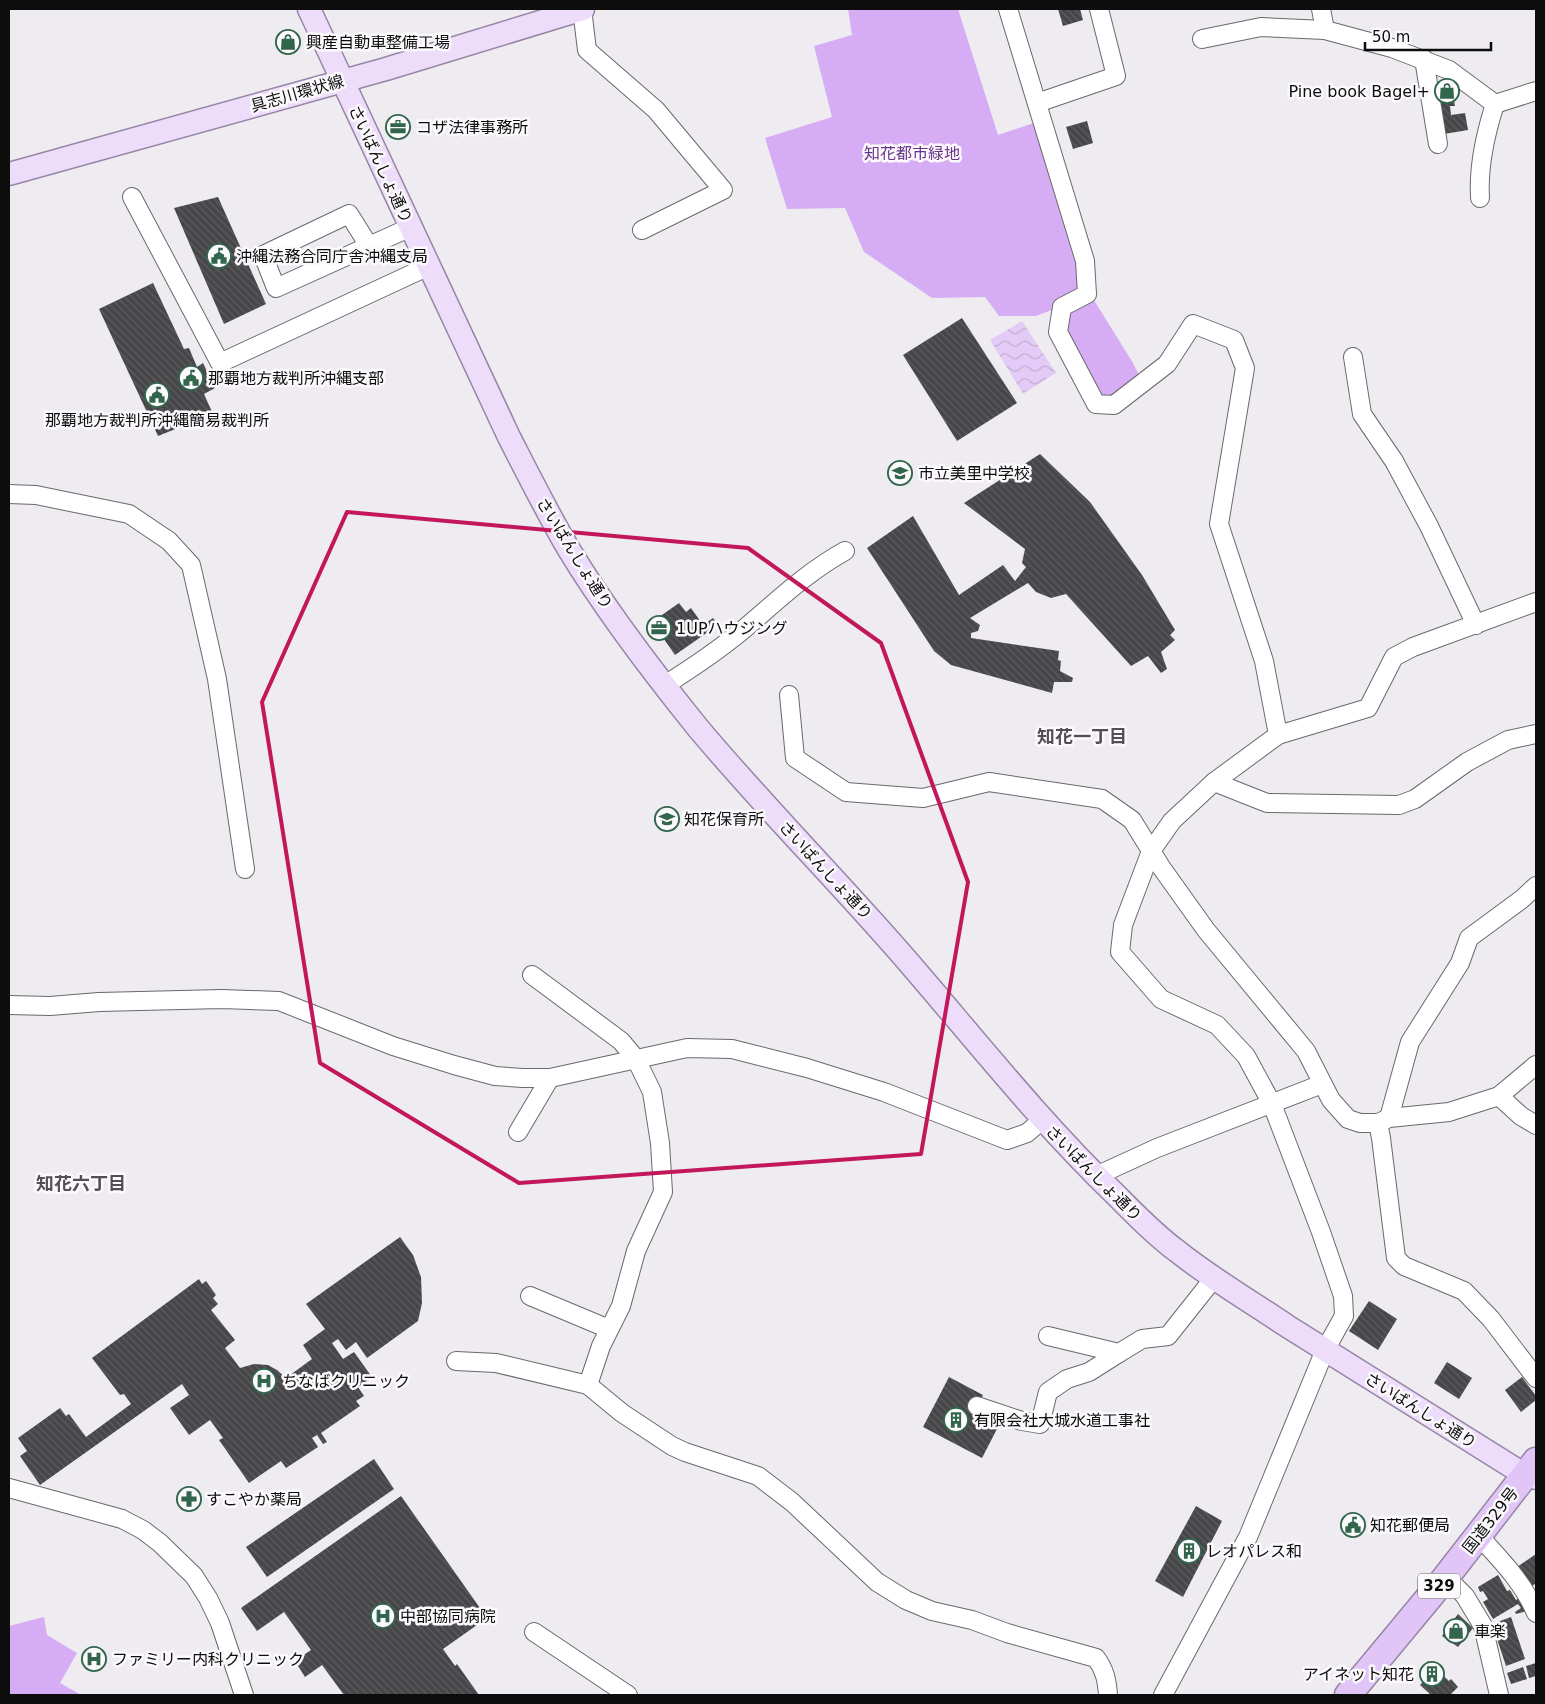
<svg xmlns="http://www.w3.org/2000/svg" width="1545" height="1704" font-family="'DejaVu Sans','Noto Sans JP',sans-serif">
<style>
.green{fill:#d6adf4}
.water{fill:url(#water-waves)}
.building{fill:url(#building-back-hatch)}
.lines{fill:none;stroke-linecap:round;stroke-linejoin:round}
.minor-casing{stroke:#6a686b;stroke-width:20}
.major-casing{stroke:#9785a5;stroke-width:25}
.highway-casing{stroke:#9785a5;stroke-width:29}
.minor{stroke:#fff;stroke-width:18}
.major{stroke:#eddcfa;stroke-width:22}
.highway{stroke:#e1c5f7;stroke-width:26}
.marked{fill:none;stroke:#c2185b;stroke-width:4;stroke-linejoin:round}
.labels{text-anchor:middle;stroke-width:5;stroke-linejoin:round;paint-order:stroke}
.shield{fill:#fcf9fd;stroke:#555456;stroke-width:1}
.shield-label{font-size:15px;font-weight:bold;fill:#0e0d0e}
.poi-label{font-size:16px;fill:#0e0d0e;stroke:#fcf9fd;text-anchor:start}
.street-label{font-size:16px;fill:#0e0d0e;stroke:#fcf9fd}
.park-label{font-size:16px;fill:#683489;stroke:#fcf9fd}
.neighbourhood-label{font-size:18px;font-weight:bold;fill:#514f52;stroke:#fcf9fd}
</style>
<defs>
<pattern id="water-waves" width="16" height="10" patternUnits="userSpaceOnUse" patternTransform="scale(1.25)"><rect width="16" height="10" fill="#e4cbf7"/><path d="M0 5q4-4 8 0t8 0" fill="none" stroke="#c2add3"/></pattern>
<pattern id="building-back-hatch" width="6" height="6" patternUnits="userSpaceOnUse" patternTransform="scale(1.25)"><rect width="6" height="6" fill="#474649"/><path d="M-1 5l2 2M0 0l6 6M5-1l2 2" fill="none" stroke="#5d5c5f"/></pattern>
</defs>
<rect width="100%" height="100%" fill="#eeecf0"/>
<g class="green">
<path d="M848,9H958L998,135L1040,121L1088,287L1062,306L1036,316H999L985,297L932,298L864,252L845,208L787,209L765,138L832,117L814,46L852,35Z"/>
<path d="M1087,289L1133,363L1143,383L1096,404L1058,332L1062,307Z"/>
<path d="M44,1617L47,1635L77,1653L60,1683L81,1695H9V1626Z"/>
</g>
<path class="water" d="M1022,321L1056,373L1023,394L990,340Z"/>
<g class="building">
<path d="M1058,9H1080L1083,20L1063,26Z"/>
<path d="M1451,85L1455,106H1450L1451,115L1465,113L1468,130L1444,134L1436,88Z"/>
<path d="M1087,121L1093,143L1073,149L1066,127Z"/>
<path d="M218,197L266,304L224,324L174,208Z"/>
<path d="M153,283L184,349L189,348L197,367L203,363L215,388L204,394L213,414L158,436L99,309Z"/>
<path d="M962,318L1017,403L957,441L903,355Z"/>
<path d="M1040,454L1090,502L1142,575L1175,630L1170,635L1175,640L1161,652L1167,669L1161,673L1148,656L1131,666L1066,594L1051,598L1036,592L1028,583L970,618L980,625L978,631L971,633V638L1059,651L1058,660L1061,661L1060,671L1073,678L1072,682H1054L1052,693L951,665L934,651L867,548L913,516L959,595L1003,565L1015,581L1026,567L1022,563L1025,549L964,503Z"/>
<path d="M679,603L686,612L691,608L703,625L713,618L718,625L675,655L652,622Z"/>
<path d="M400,1237L413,1255L421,1277L422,1303L418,1321L367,1358L356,1342L346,1350L338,1339L332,1343L343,1359L354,1352L372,1377L358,1387L364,1396L356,1401L360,1406L321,1433L327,1442L323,1444L317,1435L312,1438L318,1447L286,1468L281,1461L249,1483L219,1440L223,1438L210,1420L189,1435L170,1408L189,1395L182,1384L40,1485L20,1456L27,1451L18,1438L60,1408L66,1416L69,1414L86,1437L131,1404L124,1394L120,1395L92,1358L199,1279L202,1284L206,1281L216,1295L213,1298L218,1304L211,1310L235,1340L225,1348L240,1368L254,1364L268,1365L277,1370L286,1378L312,1359L303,1345L325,1329L306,1304Z"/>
<path d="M1369,1301L1397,1319L1378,1350L1349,1331Z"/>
<path d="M1447,1362L1472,1378L1459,1399L1434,1383Z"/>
<path d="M949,1377L983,1395L973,1414L998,1427L982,1458L923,1427Z"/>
<path d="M1522,1377L1536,1396V1400L1521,1412L1505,1390Z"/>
<path d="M374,1459L394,1489L267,1577L246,1547Z"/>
<path d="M401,1496L487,1618L443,1649L455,1666L457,1664L479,1695H344L322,1665L305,1677L295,1661L311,1650L284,1612L257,1631L241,1608Z"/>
<path d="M1196,1506L1222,1521L1183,1597L1155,1581Z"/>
<path d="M1536,1554V1583L1531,1587L1517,1567Z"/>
<path d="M1498,1575L1507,1591L1510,1590L1516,1600L1522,1596L1530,1610L1516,1614L1515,1612L1521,1608L1518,1604L1493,1619L1483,1602L1488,1599L1483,1591L1480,1592L1478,1587Z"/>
<path d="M1458,1614L1473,1628L1458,1647L1442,1636Z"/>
<path d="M1511,1617L1525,1659L1506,1666L1492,1624Z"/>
<path d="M1428,1661L1449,1681L1451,1679L1458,1687L1450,1695H1431L1420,1685L1426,1678L1419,1671Z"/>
<path d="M1536,1663V1676L1529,1678L1526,1666Z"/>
<path d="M1523,1667L1527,1679L1511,1684L1507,1673Z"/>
</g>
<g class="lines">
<defs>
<g id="minor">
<path d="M582,9L587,50L656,110L723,190L642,230"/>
<path d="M1008,9L1085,261L1087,294L1062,307L1058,332L1096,404L1114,405L1167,364L1193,324L1234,340L1245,368L1219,524L1264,661L1278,735L1214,782L1172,821L1151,851L1123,925L1120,952L1161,999L1217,1025L1246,1056L1272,1104L1321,1232L1343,1296L1344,1316L1325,1350L1248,1537L1163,1695"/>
<path d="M1321,9L1325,30"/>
<path d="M1202,39L1261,27L1325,30L1392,48L1449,70L1495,104L1536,91"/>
<path d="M1424,59L1438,144"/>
<path d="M1037,103L1116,76L1099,9"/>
<path d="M132,197L220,363L429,266"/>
<path d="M1480,198C1478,166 1485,135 1495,104"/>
<path d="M369,246L349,214L263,255L276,288L411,227"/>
<path d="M1353,357L1362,414L1394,461L1429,526L1476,625"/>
<path d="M9,494L36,495L129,514L169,541L191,565L217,679L245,869"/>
<path d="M665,685C692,668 720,649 744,629C777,601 807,572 845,551"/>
<path d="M789,695L795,758L846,792L923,798L989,782L1102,799L1132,820L1161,867L1206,930L1306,1051L1331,1100L1348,1119L1360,1123H1378L1389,1118L1449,1112L1499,1096L1536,1065"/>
<path d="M1278,735L1368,708L1394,657L1413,647L1536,602"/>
<path d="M1214,782L1267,803L1399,805L1415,799L1467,762L1508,740L1536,734"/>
<path d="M532,975L621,1041L636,1059L652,1092L660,1143L663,1192L636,1251L621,1306L601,1346L588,1385L622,1413L672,1446L685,1452L758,1476L792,1502L877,1582L906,1600L932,1611L972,1620L1007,1633L1096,1658C1105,1670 1107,1681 1108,1695"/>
<path d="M9,1005L50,1006L99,1002L222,999L279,1001L393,1046L454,1065L495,1076L523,1078H550L687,1048L732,1049L807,1068L884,1092L1007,1140L1027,1133L1042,1120"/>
<path d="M1499,1096L1521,1116L1536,1125"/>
<path d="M1389,1118L1410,1042L1460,963L1469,938L1522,899L1536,886"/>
<path d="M1378,1123L1381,1138L1396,1258L1404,1266L1464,1291L1491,1319L1536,1378"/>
<path d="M518,1132L550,1078"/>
<path d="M1096,1176L1157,1148L1322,1084"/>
<path d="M530,1296L609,1329"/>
<path d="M1048,1336L1119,1353L1142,1339L1168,1336L1214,1278"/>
<path d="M456,1361L496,1363L588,1385"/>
<path d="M977,1406L1022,1421L1040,1424L1048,1392L1067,1379L1089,1372L1119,1353"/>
<path d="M9,1488L122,1519L143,1530L160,1543L194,1576L208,1598L220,1623L244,1695"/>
<path d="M1478,1535C1500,1559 1523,1582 1536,1613"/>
<path d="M1446,1577L1465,1596L1483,1626L1499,1695"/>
<path d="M534,1632L628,1695"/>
</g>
<g id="major">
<path d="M309,9L509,437C528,474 547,512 568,548C606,611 652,671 698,728C766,809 841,884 910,964C978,1043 1042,1124 1117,1196C1136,1215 1155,1235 1177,1251C1212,1279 1250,1301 1287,1326C1366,1376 1446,1425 1525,1475L1536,1478"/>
<path d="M9,174L386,69L583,9"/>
</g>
<path id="highway" d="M1348,1695L1446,1577L1536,1461"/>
</defs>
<use href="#minor" class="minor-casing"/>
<use href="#major" class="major-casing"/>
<use href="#highway" class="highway-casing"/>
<use href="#minor" class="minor"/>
<use href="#major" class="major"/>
<use href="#highway" class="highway"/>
</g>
<path class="marked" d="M347,512L748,548L881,643L968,882L921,1154L519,1183L320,1063L262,702Z"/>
<defs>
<symbol id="shop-ring" viewBox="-11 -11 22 22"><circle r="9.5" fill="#fcf9fd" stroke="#31664c" stroke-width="1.5"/><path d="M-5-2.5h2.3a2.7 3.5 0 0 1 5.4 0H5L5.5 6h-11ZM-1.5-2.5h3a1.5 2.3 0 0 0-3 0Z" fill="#31664c"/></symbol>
<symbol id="office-ring" viewBox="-11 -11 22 22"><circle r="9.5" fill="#fcf9fd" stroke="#31664c" stroke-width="1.5"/><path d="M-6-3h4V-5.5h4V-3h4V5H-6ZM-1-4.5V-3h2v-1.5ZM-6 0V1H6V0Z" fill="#31664c"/></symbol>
<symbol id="civic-ring" viewBox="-11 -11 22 22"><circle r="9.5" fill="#fcf9fd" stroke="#31664c" stroke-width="1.5"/><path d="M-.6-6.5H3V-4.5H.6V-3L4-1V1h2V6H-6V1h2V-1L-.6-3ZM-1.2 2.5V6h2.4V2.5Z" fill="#31664c"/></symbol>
<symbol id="school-ring" viewBox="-11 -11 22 22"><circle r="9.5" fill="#fcf9fd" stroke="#31664c" stroke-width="1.5"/><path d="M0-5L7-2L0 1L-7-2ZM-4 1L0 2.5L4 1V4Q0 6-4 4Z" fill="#31664c"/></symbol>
<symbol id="hospital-ring" viewBox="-11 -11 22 22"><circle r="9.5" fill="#fcf9fd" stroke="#31664c" stroke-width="1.5"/><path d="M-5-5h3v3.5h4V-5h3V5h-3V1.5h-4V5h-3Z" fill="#31664c"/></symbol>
<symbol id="building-ring" viewBox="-11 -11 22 22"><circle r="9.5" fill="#fcf9fd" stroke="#31664c" stroke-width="1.5"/><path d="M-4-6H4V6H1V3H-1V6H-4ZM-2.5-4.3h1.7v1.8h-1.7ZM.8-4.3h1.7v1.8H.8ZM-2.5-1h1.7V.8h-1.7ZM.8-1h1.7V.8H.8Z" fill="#31664c"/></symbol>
<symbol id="pharmacy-ring" viewBox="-11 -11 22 22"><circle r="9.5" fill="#fcf9fd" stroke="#31664c" stroke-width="1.5"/><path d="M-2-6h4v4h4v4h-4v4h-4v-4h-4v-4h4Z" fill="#31664c"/></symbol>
</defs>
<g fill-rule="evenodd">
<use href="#shop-ring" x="274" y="28" width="28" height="28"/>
<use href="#shop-ring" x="1433" y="77" width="28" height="28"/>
<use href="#office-ring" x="384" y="113" width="28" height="28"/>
<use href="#civic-ring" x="205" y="242" width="28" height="28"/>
<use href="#civic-ring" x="177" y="364" width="28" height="28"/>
<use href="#civic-ring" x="143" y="381" width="28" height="28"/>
<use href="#school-ring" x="886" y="459" width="28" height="28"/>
<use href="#office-ring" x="645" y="614" width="28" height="28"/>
<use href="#school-ring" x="653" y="805" width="28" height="28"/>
<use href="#hospital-ring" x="250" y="1367" width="28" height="28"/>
<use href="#building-ring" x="942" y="1406" width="28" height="28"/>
<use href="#pharmacy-ring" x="175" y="1485" width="28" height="28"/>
<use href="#civic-ring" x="1339" y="1511" width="28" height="28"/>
<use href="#building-ring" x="1175" y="1537" width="28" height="28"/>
<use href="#hospital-ring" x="369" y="1602" width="28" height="28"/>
<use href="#shop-ring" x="1442" y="1617" width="28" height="28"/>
<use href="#hospital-ring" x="80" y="1645" width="28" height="28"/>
<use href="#building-ring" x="1418" y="1660" width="28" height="28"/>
</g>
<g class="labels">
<rect class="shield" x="1418" y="1573.5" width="42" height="25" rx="4"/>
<g class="shield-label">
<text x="1439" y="1591">329</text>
</g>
<g class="poi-label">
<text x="306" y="48">興産自動車整備工場</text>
<text x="1430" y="97" text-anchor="end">Pine book Bagel+</text>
<text x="416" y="133">コザ法律事務所</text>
<text x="236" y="262">沖縄法務合同庁舎沖縄支局</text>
<text x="208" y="384">那覇地方裁判所沖縄支部</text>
<text x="157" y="426" text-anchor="middle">那覇地方裁判所沖縄簡易裁判所</text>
<text x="918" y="479">市立美里中学校</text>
<text x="676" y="634">1UPハウジング</text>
<text x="684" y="825">知花保育所</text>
<text x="282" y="1387">ちなばクリニック</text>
<text x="974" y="1426">有限会社大城水道工事社</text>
<text x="206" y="1505">すこやか薬局</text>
<text x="1370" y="1531">知花郵便局</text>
<text x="1206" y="1557">レオパレス和</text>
<text x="400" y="1622">中部協同病院</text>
<text x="1474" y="1637">車楽</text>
<text x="112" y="1665">ファミリー内科クリニック</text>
<text x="1414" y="1680" text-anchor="end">アイネット知花</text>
</g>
<g class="street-label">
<text transform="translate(297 93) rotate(-16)" y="6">具志川環状線</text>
<text transform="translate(381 164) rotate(65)" y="6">さいばんしょ通り</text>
<text transform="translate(575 553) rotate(58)" y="6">さいばんしょ通り</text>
<text transform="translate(826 870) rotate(47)" y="6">さいばんしょ通り</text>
<text transform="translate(1094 1173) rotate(45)" y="6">さいばんしょ通り</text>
<text transform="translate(1421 1410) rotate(32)" y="6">さいばんしょ通り</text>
<text transform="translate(1490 1520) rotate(-52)" y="6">国道329号</text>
</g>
<g class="park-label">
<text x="912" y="159">知花都市緑地</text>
</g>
<g class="neighbourhood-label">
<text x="1082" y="743">知花一丁目</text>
<text x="81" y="1190">知花六丁目</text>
</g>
</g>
<rect width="1545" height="1704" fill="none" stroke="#0e0d0e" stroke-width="20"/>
<path d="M1365 42v8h126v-8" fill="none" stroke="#0e0d0e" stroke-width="2.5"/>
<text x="1372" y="42" font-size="15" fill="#0e0d0e" stroke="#fcf9fd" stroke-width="4" paint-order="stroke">50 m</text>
</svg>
